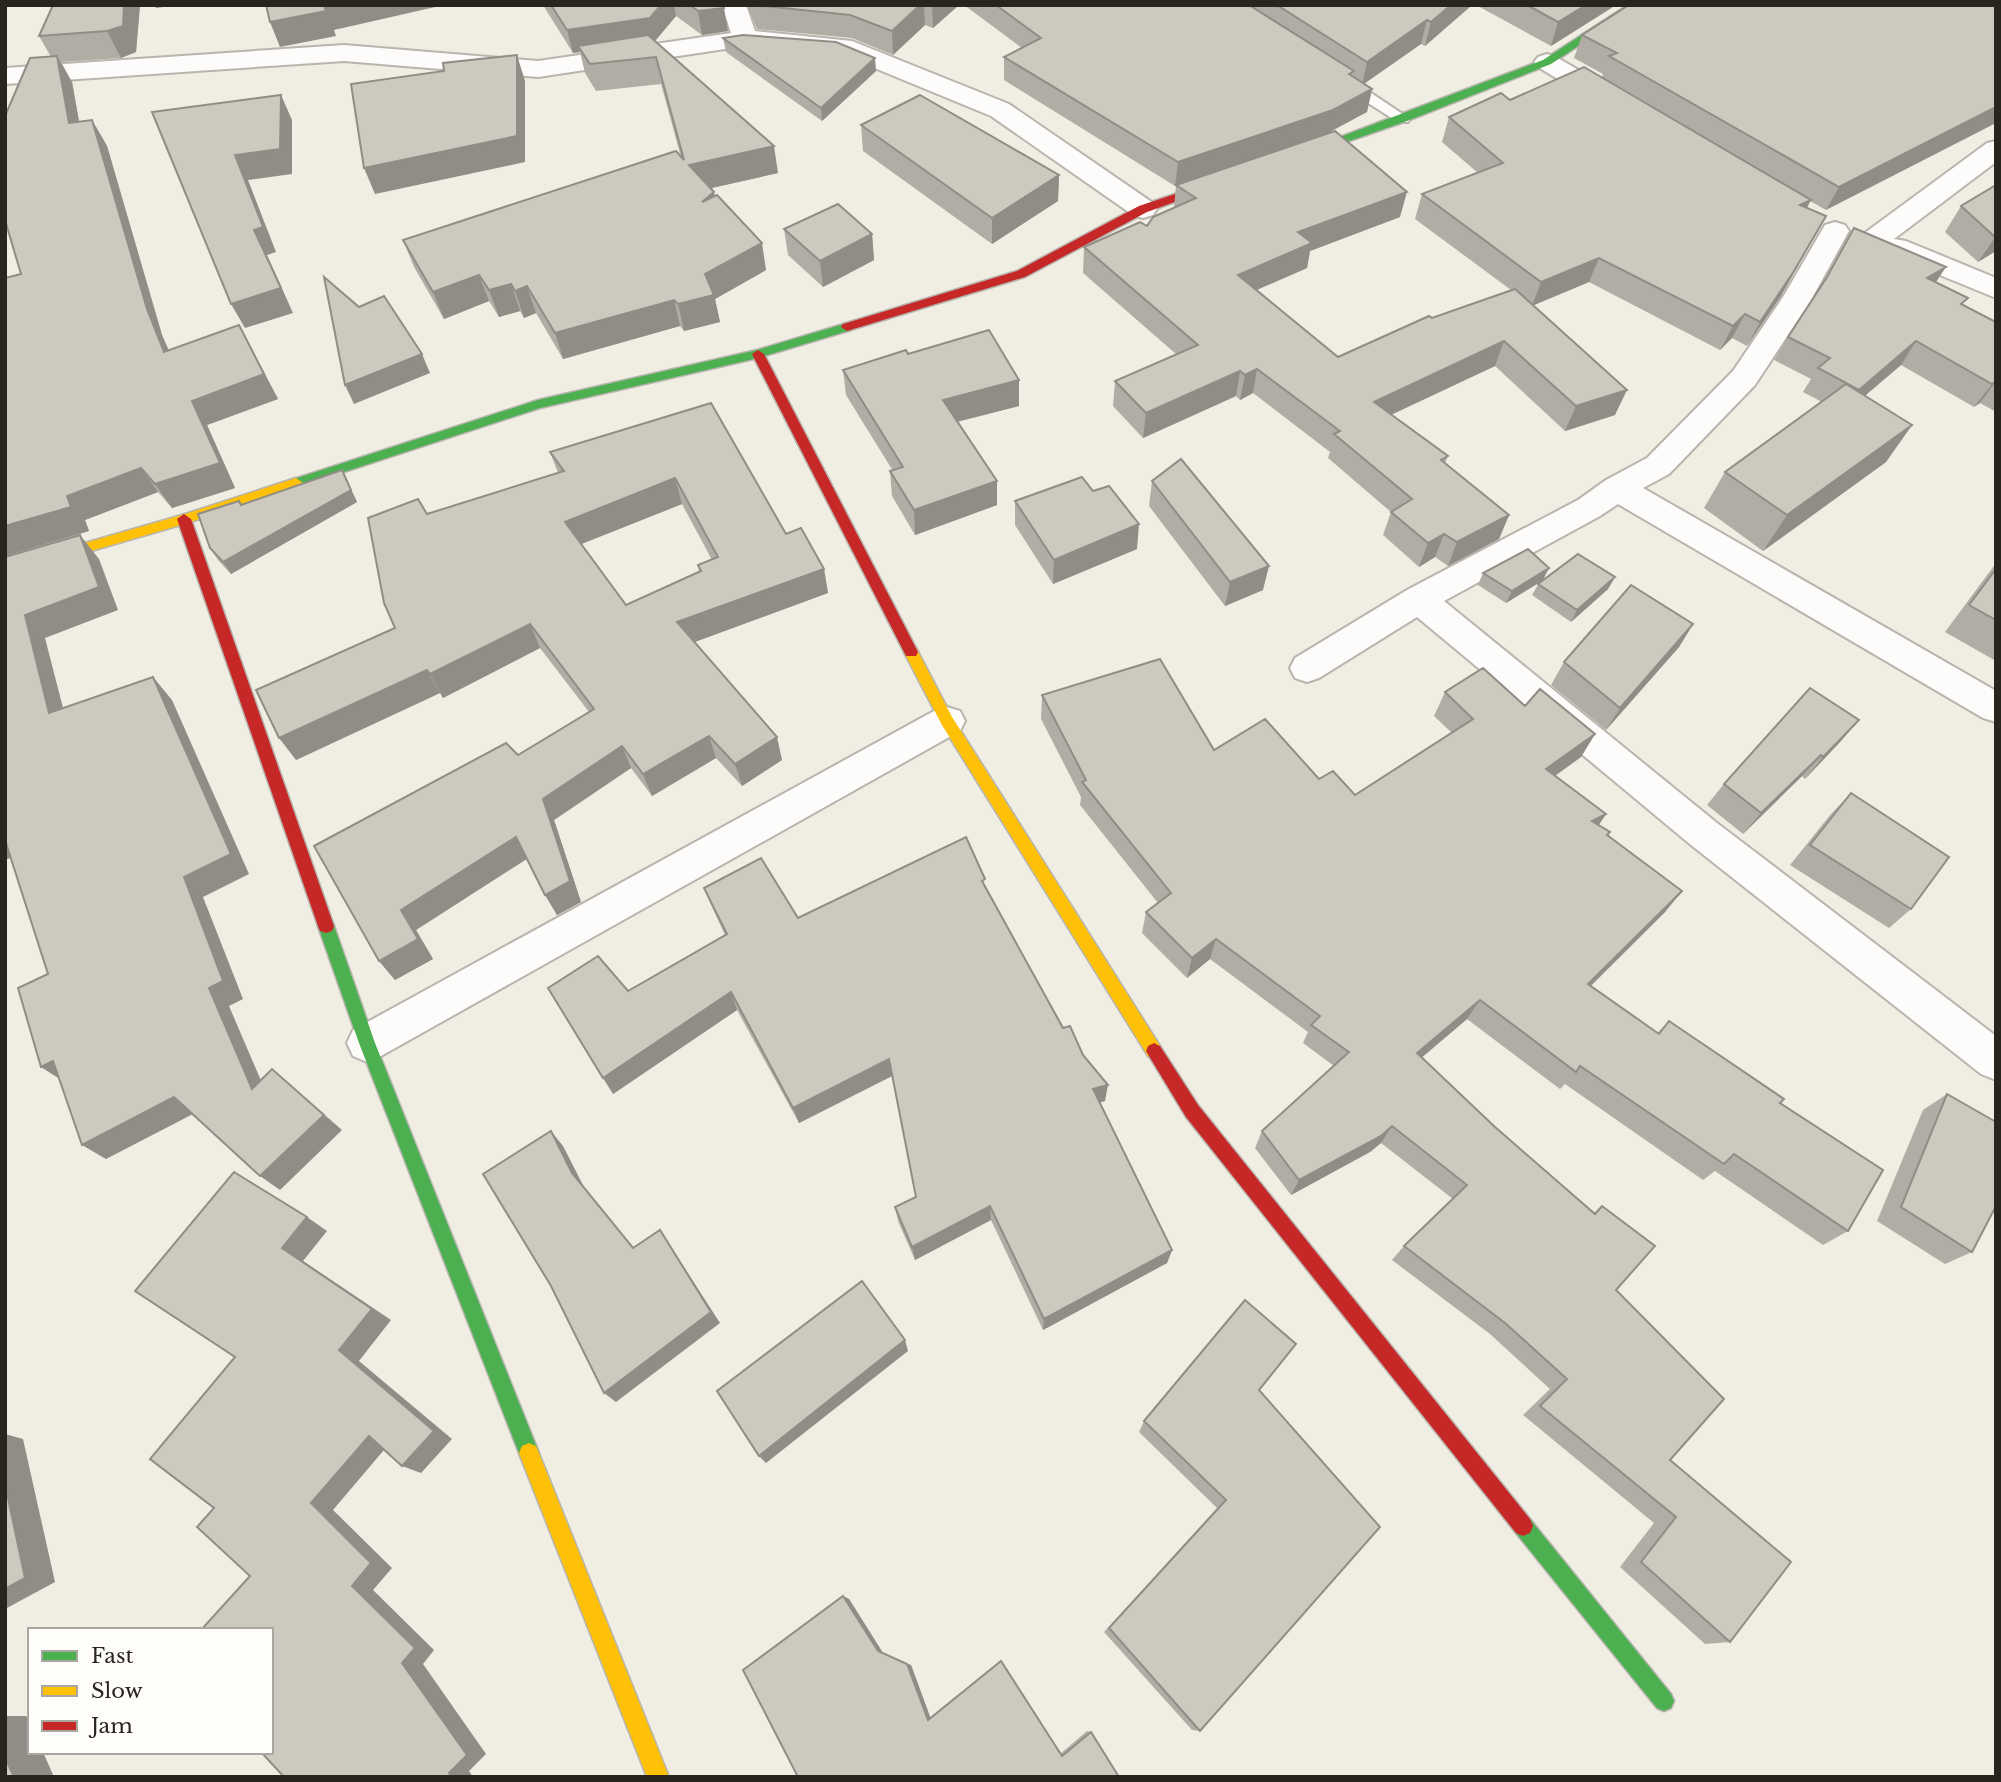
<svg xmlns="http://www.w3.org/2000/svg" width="2001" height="1782" font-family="'Libre Baskerville',serif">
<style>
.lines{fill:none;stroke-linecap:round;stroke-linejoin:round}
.lane-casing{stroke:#b7b5ae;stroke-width:4}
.street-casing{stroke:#b7b5ae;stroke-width:4}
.fast-casing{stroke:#b7b5ae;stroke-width:3}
.slow-casing{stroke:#b7b5ae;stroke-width:3}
.jam-casing{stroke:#b7b5ae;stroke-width:3}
.lane{fill:#fdfcfb;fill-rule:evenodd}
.street{fill:#fdfcfb;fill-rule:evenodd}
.fast{fill:#4caf50;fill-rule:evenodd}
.slow{fill:#ffc107;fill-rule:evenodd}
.jam{fill:#c62828;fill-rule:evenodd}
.wall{fill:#b1ada4;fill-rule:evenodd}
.shaded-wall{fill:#908d86}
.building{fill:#cec9bf;stroke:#908d86;stroke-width:2;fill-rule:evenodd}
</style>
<rect width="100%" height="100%" fill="#f0ede3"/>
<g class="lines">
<defs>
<path id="lane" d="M1348,80L1353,81L1410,119L1408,122H1398L1343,87V81Z"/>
<g id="street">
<path d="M722,5H746L755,31L852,41L1009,104L1153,203L1157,209L1153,215L1143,218L1133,215L991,116L838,53L809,50L745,46L538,77L344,61L5,84V68L344,45L538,61L731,33Z"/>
<path d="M1547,54L1556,57L1620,94L1624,100L1620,106L1611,108L1602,106L1538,67L1534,62L1538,57Z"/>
<path d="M1996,141V162L1894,239L1906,241L1996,278V298L1886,253L1883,245L1876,247L1866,244L1862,238L1866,232L1987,143Z"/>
<path d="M1835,222L1845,225L1849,231L1811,300L1755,385L1669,474L1643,488L1996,691V722L1983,718L1618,504L1600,516L1444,601L1717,823L1996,1036V1080L1981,1074L1691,845L1417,617L1319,678L1307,682L1295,678L1290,668L1295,658L1407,590L1578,500L1606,480L1647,458L1733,371L1783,297L1825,225Z"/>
<path d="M947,707L960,711L965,721L960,731L381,1056L367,1062L353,1056L347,1043L353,1030L934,711Z"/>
</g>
<g id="fast">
<path d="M1628,5H1640L1551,64L1407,121L1300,158L1290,156L1543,60Z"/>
<path d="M847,323L853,327L851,330L758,358L540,408L301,486H291L289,483L291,480L538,400L757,350Z"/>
<path d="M326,919L332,921L334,926L375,1043L539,1453L536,1460L529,1463L522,1460L519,1453L359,1043L318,926L320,921Z"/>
<path d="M1523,1516L1530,1519L1671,1694L1674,1701L1671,1708L1664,1711L1657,1708L1516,1533L1513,1526L1516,1519Z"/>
</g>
<g id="slow">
<path d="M296,478L303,483L301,486L184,524L5,576V566L182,515Z"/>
<path d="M911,646L916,648L952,717L1160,1046L1162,1051L1160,1056L1154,1059L1148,1056L942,725L904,652Z"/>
<path d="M529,1443L536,1446L669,1777H647L519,1453L522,1446Z"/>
</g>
<g id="jam">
<path d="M1223,178L1229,181L1227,183L1147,212L1025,277L847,331L841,327L843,324L1017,271L1139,206Z"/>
<path d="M758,350L764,354L918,652L916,656H906L904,652L752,354Z"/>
<path d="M184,514L191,519L334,926L332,931L326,933L320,931L318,926L177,519Z"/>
<path d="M1154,1043L1160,1046L1198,1105L1530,1519L1533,1526L1530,1533L1523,1536L1516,1533L1186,1117L1146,1051L1148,1046Z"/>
</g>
</defs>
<use href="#lane" class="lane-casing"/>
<use href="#street" class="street-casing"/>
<use href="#fast" class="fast-casing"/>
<use href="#slow" class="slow-casing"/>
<use href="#jam" class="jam-casing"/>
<use href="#lane" class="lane"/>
<use href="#street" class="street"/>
<use href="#fast" class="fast"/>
<use href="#slow" class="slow"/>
<use href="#jam" class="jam"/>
</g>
<g class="wall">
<path d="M53,5H140L136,52L121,58L61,62L72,82L79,122L92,120L107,146L162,335L169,350L253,351L278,399L207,425L235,488L172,508L158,492L85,520L89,531L5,556L21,274L51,57L39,36Z"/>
<path d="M543,5H723L728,31L702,35L676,16L655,41L778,173L711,188L715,196L766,270L715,299L720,322L684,331L680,326L563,359L536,313L524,318L520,311L499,317L489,301L444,319L414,267L403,240L681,157L661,84L596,91L585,73L580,52L573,53Z"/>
<path d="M747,5H959L933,28L925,25L893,55L852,38L757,29Z"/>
<path d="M964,5H1472L1425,46L1421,44L1364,84L1372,89L1367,112L1175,186L1004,80V57L1022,48Z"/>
<path d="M1476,5H1616L1551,46Z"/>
<path d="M1996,5L1826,210L1810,201L1807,208L1781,296L1747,346L1732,338L1720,350L1589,282L1533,305L1615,415L1565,431L1495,366L1391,415L1448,456L1445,463L1509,515L1499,539L1448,566L1435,557L1419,567L1383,535L1391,512L1328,458L1330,452L1253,393L1240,400L1236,396L1143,438L1113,406L1115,381L1176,354L1083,273L1084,247L1147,226L1174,208L1176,185L1400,217L1310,251L1307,268L1256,290L1338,357L1432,318L1511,290L1415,219L1422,194L1478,173L1442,142L1449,117L1602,77L1603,74L1574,58L1582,35Z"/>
<path d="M723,38L876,71L822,121L726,52Z"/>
<path d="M861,125L1059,175L1058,201L992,244L863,151Z"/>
<path d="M1996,185V251L1978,262L1945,232L1961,206Z"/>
<path d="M1854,228L1936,282L1963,305L1996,322V412L1980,403L1974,407L1901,365L1865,396L1912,425L1886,462L1763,551L1704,508L1725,472L1822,402L1803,392L1811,379L1774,360L1788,337L1822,285Z"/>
<path d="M784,229L872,234L874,260L823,287L788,255Z"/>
<path d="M908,354L1019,380V406L957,422L997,505L915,535L892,496L890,471H893L846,395L843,370Z"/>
<path d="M711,403L786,534L824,569L828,593L694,642L782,760L742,786L716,758L652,796L631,768L554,820L581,902L557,915L527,859L416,930L433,959L395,980L379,961L518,755L589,712L540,648L443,698L440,693L296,760L395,628L427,514L558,473L550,452ZM682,504L712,560L698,565L699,571L626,605L581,544Z"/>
<path d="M1152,481L1263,590L1225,606L1149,506Z"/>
<path d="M348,483L357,502L231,574L218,560L210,548L239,501L242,505Z"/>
<path d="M1015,501L1137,549L1053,584L1015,525Z"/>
<path d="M1996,563V661L1945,632Z"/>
<path d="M1483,573L1544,579L1615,577L1608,589L1571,622L1532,595L1539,583L1506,603L1478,585Z"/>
<path d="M1693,624L1679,647L1606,730L1551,685L1564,662Z"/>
<path d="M1445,692L1525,706L1595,734L1581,757L1555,776L1606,814L1599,825L1610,832L1608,836L1682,891L1665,912L1591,986L1657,1033L1669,1021L1780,1103L1848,1231L1823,1245L1715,1171L1703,1180L1565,1084L1560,1089L1467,1019L1422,1057L1495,1127L1594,1213L1602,1206L1616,1290L1730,1642L1705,1644L1620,1567L1654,1523L1523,1415L1550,1389L1490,1334L1392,1260L1404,1246L1453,1199L1381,1143L1370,1152L1291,1195L1255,1148L1262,1131L1334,1066L1303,1043L1308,1032L1210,959L1187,978L1142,933L1146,912L1158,903L1080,805L1081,797L1041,719L1042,695L1214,750L1319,779L1355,795L1452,733L1434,716Z"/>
<path d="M1859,720L1840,742L1805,779L1802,776L1743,834L1707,805L1724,784Z"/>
<path d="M1851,793L1911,909L1889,928L1790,865L1831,814Z"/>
<path d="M704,888L798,918L985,888L1105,1101L1100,1102L1172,1250L1167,1263L1043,1330L991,1220L915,1260L898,1221L895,1207L916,1197L892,1076L799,1123L737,1010L613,1094L628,991L725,935L712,907Z"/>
<path d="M1947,1094L1972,1252L1945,1264L1877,1221L1923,1110Z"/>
<path d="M1259,1390L1200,1731L1192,1730L1104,1632L1217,1508L1139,1432L1144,1421Z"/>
<path d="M843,1596L849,1599L883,1653L911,1665L930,1718L1060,1754L1087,1731L1091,1732L1119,1777H798Z"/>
</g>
<g class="shaded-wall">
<path d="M124,5H140L136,52L121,58L107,31Z"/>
<path d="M155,5H178L156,8Z"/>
<path d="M444,5L334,30L336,36L280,47L270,22L326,5Z"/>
<path d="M661,5H674L676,16L655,41L578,46L580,52L573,53L567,30Z"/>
<path d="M920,5H924L925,25L893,55L892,31Z"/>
<path d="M932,5H959L933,28Z"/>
<path d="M1451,5H1472L1425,46L1431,22Z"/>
<path d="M1586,5H1616L1551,46L1558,22Z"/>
<path d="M724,8L728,31L702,35L698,11Z"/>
<path d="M1427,20L1421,44L1362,85L1367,62Z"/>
<path d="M517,55L525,81V162L375,194L364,168Z"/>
<path d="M57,56L72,82L84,149L69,123Z"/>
<path d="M875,58L876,71L822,121L821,108Z"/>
<path d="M1372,89L1367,112L1328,133L1175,186L1178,162Z"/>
<path d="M281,95L292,120V174L248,180L276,252L267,255L293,313L245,328L231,304L254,230L235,155Z"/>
<path d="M1996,107V123L1826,210L1839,187Z"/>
<path d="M92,120L107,146L162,335L179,377L164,352L147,309Z"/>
<path d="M774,146L778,173L694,192L689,165Z"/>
<path d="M1059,175L1058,201L992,244V218Z"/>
<path d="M714,192L719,219L702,202Z"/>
<path d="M1407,192L1400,217L1310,251L1307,268L1234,300L1238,275L1298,232Z"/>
<path d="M1811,200L1798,224L1800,205Z"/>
<path d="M1826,216L1781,296L1747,346L1760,322Z"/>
<path d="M872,234L874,260L823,287L820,261Z"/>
<path d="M1996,236V251L1978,262Z"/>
<path d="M762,243L766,270L715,299L720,322L684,331L678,304L705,274Z"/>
<path d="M1599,258L1589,282L1532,306L1541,282Z"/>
<path d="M1946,267L1930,291L1927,278Z"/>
<path d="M479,275L489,301L444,319L433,292Z"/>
<path d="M511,284L520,311L499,317L489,290Z"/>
<path d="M527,286L536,313L524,318L515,291Z"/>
<path d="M674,300L680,326L563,359L555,333Z"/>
<path d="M1745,314L1732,338L1720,350L1733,326Z"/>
<path d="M239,325L278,399L207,425L235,488L172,508L155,484L192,401Z"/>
<path d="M1504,341L1495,366L1367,426L1374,402Z"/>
<path d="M1916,341L1901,365L1843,414L1859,390Z"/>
<path d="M422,354L430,373L354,404L345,385Z"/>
<path d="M1257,369L1253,393L1240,400L1245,375Z"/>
<path d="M1240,371L1236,396L1143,438L1146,413Z"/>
<path d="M1019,380V406L944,425L943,400Z"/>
<path d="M1996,381L1980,403L1974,407L1992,384Z"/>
<path d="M1627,390L1615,415L1565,431L1576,406Z"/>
<path d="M1912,425L1886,462L1763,551L1787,515Z"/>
<path d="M141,468L158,492L85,520L89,531L5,556V526L67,496Z"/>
<path d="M342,470L357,502L231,574L223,562Z"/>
<path d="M675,478L682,504L574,547L565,522Z"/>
<path d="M997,481V505L915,535L914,510Z"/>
<path d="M1509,515L1499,539L1448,566L1457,542Z"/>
<path d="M1139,524L1137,549L1053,584L1054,560Z"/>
<path d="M1444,534L1435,557L1419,567L1428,543Z"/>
<path d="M80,535L99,559L118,610L45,638L70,735L49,713L25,615Z"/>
<path d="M1269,566L1263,590L1225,606L1230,582Z"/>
<path d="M1549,568L1543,580L1506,603L1512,591Z"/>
<path d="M824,569L828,593L684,646L677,622Z"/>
<path d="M1615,577L1608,589L1571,622L1577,610Z"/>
<path d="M530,624L540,648L443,698L430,674Z"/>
<path d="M1693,624L1679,647L1606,730L1620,708Z"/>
<path d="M427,670L440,693L296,760L279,738Z"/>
<path d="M153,677L172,700L249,874L203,897L243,999L229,1006L271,1104L252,1089L209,988L184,877Z"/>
<path d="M1859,720L1840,742L1805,779L1823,757Z"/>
<path d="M1595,734L1581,757L1532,792L1546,769Z"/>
<path d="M709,736L716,758L652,796L643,774Z"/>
<path d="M777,737L782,760L742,786L735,764Z"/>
<path d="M622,746L631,768L554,820L581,902L557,915L545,895L543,799Z"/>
<path d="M1821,755L1802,776L1743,834L1761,813Z"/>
<path d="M1606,814L1591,836L1592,821Z"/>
<path d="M5,834L26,852L5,860Z"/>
<path d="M516,837L528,858L416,930L433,959L395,980L379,961L401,910Z"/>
<path d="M1682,891L1665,912L1573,1003L1588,984Z"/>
<path d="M1216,939L1210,959L1187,978L1192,958Z"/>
<path d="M731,992L737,1010L613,1094L603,1078Z"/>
<path d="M1480,1000L1467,1019L1406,1071L1417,1053Z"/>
<path d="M889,1059L892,1076L799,1123L793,1108Z"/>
<path d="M53,1061L66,1083L41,1067Z"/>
<path d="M272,1069L342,1130L280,1190L260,1176Z"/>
<path d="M1108,1085L1105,1101L1091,1105L1093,1089Z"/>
<path d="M174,1097L195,1113L106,1159L82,1145Z"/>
<path d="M1392,1126L1381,1143L1370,1152L1291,1195L1299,1180Z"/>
<path d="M551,1131L563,1146L584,1187L572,1173Z"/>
<path d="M990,1206L991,1220L915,1260L912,1247Z"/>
<path d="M307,1217L327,1231L303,1261L391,1320L359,1361L452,1439L421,1473L402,1466L282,1248Z"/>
<path d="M660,1230L720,1323L616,1402L604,1393Z"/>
<path d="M1172,1250L1167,1263L1043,1330L1044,1319Z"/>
<path d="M905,1340L908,1351L766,1463L759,1456Z"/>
<path d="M5,1434L23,1439L55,1582L5,1609Z"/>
<path d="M369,1436L389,1444L333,1510L392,1568L373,1590L434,1650L423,1664L486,1754L469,1771L473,1777H452L449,1773L402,1663L352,1586L311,1503Z"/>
<path d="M843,1596L849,1599L883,1653L878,1651Z"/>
<path d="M907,1664L911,1665L931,1719L928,1720Z"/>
<path d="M5,1716H26L30,1723V1752H43L54,1777H14L5,1757Z"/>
</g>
<g class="building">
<path d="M53,5H124L123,26L107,31L39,36Z"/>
<path d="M266,5H326L324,6L326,11L270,22Z"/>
<path d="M551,5H661L650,18L567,30Z"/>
<path d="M690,5H723L724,8L698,11Z"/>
<path d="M754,5H920L892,31L850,15Z"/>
<path d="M996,5H1249L1354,71L1349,74L1372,89L1333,110L1178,162L1004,57L1041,38Z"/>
<path d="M1277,5H1451L1431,22L1427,20L1367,62Z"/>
<path d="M1527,5H1586L1558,22Z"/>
<path d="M1629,5H1996V107L1839,187L1609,56L1617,53L1582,35Z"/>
<path d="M648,35L774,146L689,165L714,192L702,202L717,195L762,243L705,274L714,295L678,304L674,300L555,333L527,286L515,291L511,284L489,290L479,275L433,292L403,240L676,151L684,160L656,57L590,64L578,46Z"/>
<path d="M743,35L836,42L875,58L821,108L723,38Z"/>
<path d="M517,55V136L364,168L351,84L444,71L443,63Z"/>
<path d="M57,56L69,123L92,120L147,309L164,352L239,325L264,374L192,401L220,463L155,484L141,468L67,496L71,507L5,526V278L21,274L5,220V116L30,58Z"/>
<path d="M1584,67L1811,200L1800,205L1826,216L1794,271L1760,322L1745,314L1733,326L1599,258L1541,282L1422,194L1503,163L1449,117L1501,93L1510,100Z"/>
<path d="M281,95L280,149L235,155L263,227L254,230L281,288L231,304L152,112Z"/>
<path d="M920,95L1059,175L992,218L861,125Z"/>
<path d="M1335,131L1407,192L1298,232L1312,243L1238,275L1338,357L1429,316L1432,318L1515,289L1627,390L1576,406L1504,341L1374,402L1448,456L1441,460L1509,515L1457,542L1444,534L1428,543L1391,512L1412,499L1334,434L1340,431L1257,369L1245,375L1240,371L1146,413L1115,381L1198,345L1084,247L1140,222L1147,226L1153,217L1196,198L1176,185Z"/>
<path d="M1996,185V236L1995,237L1961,206Z"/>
<path d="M838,204L872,234L820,261L784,229Z"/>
<path d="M1854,228L1946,267L1927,278L1968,298L1961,304L1996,322V381L1992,384L1916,341L1859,390L1818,368L1830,358L1788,337L1827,277Z"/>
<path d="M324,277L359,307L384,296L422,354L345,385Z"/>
<path d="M989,330L1019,380L943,400L997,481L914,510L890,471L903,467L843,370L906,350L908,354Z"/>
<path d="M1846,384L1912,425L1787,515L1725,472Z"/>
<path d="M711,403L786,534L801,528L824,569L677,622L777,737L735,764L709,736L643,774L622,746L543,799L570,881L545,895L516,837L401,910L418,939L379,961L314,846L506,743L518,755L594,709L530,624L430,674L427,670L279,738L256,690L395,628L384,603L368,518L418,499L427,514L564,471L550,452ZM675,478L718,557L698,565L701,571L626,605L565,522Z"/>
<path d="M1181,459L1269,566L1230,582L1152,481Z"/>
<path d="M342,470L351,490L223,562L210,548L198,514L239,501L241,505Z"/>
<path d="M1082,477L1093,491L1109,486L1139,524L1054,560L1015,501Z"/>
<path d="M80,535L99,587L25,615L49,713L153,677L231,854L184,877L223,981L209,988L252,1089L272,1069L324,1115L260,1176L174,1097L82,1145L53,1061L41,1067L18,988L48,974L5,840V557Z"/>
<path d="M1528,549L1549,568L1512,591L1483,573Z"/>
<path d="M1578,554L1615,577L1577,610L1538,584Z"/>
<path d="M1996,569V620L1969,605Z"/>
<path d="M1631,585L1693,624L1620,708L1564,662Z"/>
<path d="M1160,659L1214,750L1265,719L1319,779L1333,771L1355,795L1473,719L1445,692L1483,668L1525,706L1540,689L1595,734L1546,769L1606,814L1592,821L1610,832L1607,835L1682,891L1588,984L1659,1034L1669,1021L1784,1099L1780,1103L1883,1170L1848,1231L1734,1154L1724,1164L1580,1066L1576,1072L1480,1000L1417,1053L1495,1127L1595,1214L1602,1206L1655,1246L1616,1290L1724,1399L1670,1460L1791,1562L1730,1642L1641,1562L1676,1517L1540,1406L1567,1379L1505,1323L1404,1246L1467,1185L1392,1126L1381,1136L1299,1180L1262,1131L1349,1052L1311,1025L1320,1016L1216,939L1192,958L1146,912L1171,893L1082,782L1086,780L1042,695Z"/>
<path d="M1810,688L1859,720L1823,757L1821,755L1761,813L1724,784Z"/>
<path d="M1851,793L1949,857L1911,909L1810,845Z"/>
<path d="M966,837L985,879L982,881L1063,1028L1070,1026L1083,1055L1108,1085L1093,1089L1172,1250L1044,1319L990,1206L912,1247L895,1207L916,1197L889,1059L793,1108L731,992L603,1078L548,988L598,956L628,991L727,934L704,888L761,858L798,918Z"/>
<path d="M1947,1094L1996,1122V1206L1972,1252L1901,1207Z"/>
<path d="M551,1131L572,1173L633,1248L660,1230L711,1312L604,1393L551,1286L483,1174Z"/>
<path d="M234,1172L307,1217L282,1248L372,1309L339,1350L434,1431L402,1466L369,1436L311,1503L371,1563L352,1586L415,1648L402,1663L467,1755L449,1773L452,1777H284L261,1752H271V1630H201L250,1576L197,1527L214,1508L150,1459L235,1357L135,1291Z"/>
<path d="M862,1281L905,1340L759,1456L717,1391Z"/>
<path d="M1245,1300L1296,1344L1259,1390L1380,1527L1200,1731L1109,1628L1226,1500L1144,1421Z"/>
<path d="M5,1484L25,1578L5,1589Z"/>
<path d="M843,1596L878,1651L907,1664L928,1720L1001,1661L1062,1756L1091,1732L1119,1777H798L743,1670Z"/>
<path d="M5,1757L14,1777H5Z"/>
</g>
<rect width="2001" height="1782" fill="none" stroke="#27251e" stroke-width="14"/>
<rect x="28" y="1628" width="245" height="126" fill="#fefdfa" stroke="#a8a7a2" stroke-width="2"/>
<rect x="42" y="1651" width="35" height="10" fill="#4caf50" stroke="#a8a7a2" stroke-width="2"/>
<text x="91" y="1663" font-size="21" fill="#27251e">Fast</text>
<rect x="42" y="1686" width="35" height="10" fill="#ffc107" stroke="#a8a7a2" stroke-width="2"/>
<text x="91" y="1698" font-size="21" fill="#27251e">Slow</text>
<rect x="42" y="1721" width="35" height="10" fill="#c62828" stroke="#a8a7a2" stroke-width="2"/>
<text x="91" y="1733" font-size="21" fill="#27251e">Jam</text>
</svg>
